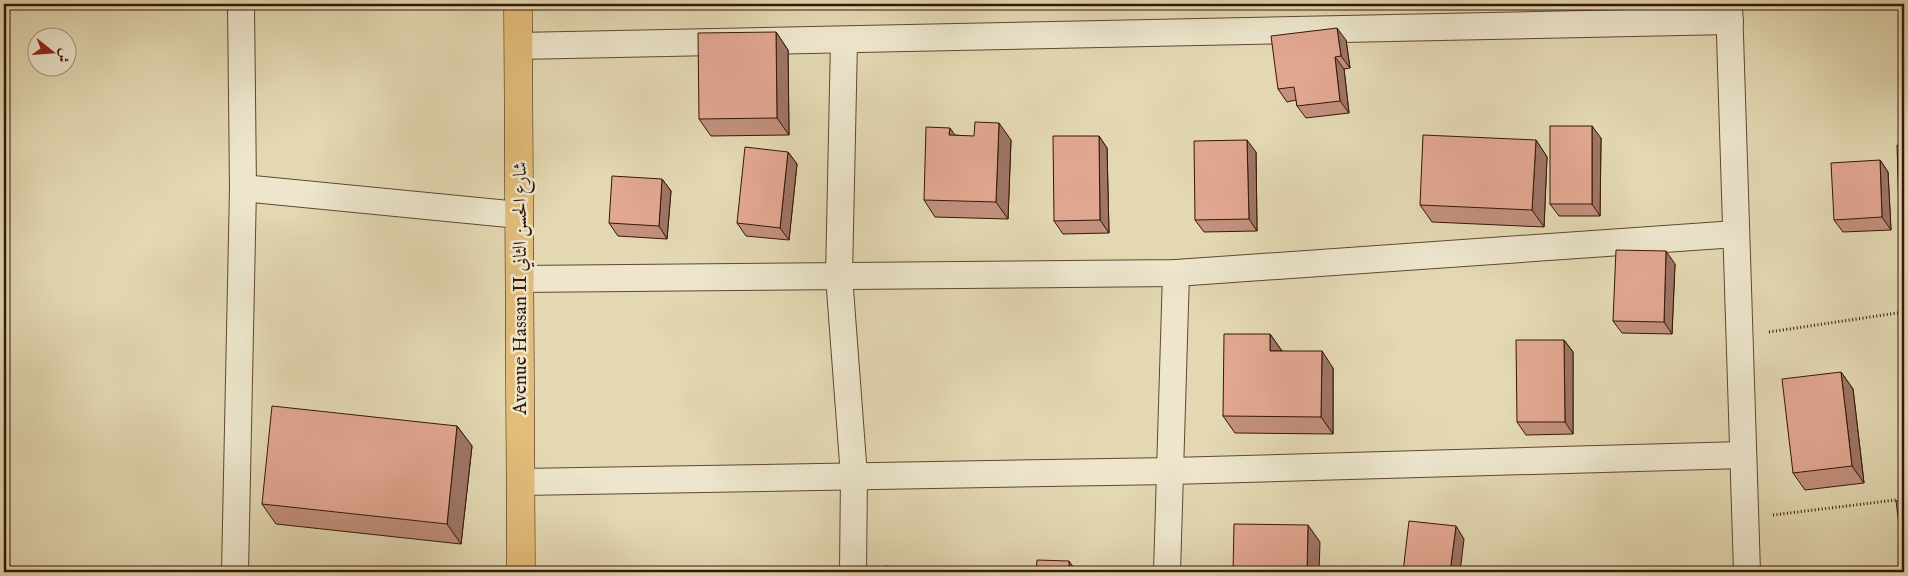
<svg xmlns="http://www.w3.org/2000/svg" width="1908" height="576" font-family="'IM FELL English',Amiri,serif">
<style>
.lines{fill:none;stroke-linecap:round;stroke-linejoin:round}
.minor-casing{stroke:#604731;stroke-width:28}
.primary-casing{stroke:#351706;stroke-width:29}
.path{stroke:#351706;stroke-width:3;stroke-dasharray:1 2.5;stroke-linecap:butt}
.minor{stroke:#ede6cd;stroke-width:26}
.primary{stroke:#e2bc79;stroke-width:28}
.wall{fill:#c2907d;stroke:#351706}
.shaded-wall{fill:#9e7566;stroke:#351706}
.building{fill:#e2a791;stroke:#351706}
.labels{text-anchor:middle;stroke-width:5;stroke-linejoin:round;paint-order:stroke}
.street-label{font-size:19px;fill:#351706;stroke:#ede6cd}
</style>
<rect width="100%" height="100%" fill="#e3d8b2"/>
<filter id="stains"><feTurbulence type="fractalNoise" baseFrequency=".004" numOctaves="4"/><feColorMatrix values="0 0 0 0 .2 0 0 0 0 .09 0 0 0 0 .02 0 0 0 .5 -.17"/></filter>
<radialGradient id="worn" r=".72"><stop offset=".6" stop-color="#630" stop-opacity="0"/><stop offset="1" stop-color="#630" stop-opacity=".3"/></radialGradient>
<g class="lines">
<defs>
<g id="minor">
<path d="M1729,4L1747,572"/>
<path d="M844,41L839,276L854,476L853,572"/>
<path d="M518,46L1730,21"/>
<path d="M243,188L519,215"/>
<path d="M519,279L1176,273L1736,234"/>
<path d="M520,482L1171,471L1743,455"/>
<path d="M235,572L243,188L241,4"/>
<path d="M1167,572L1176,273"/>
</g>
<path id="primary" d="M518,4L521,572"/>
</defs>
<use href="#minor" class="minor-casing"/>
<use href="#primary" class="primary-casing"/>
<g class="path">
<path d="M1769,332L1904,312"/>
<path d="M1773,515L1904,499"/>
</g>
<use href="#minor" class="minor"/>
<use href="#primary" class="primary"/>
</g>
<g class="wall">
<path d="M776,32L788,50L789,135L711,136L699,119Z"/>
<path d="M1346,40L1350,68L1344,69L1349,113L1306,118L1297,106L1296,100L1287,102L1278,89Z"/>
<path d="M955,135L1011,140L1008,219L935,217L924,200Z"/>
<path d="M1099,136L1107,148L1109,233L1063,234L1054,221Z"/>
<path d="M1601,138L1600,216H1559L1550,204Z"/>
<path d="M1536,140L1547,157L1544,227L1432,222L1420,205Z"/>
<path d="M1904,145V219L1899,211Z"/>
<path d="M788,152L797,164L789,240L746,236L737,223Z"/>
<path d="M1256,152L1257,231L1204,232L1195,220Z"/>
<path d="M1880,160L1888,172L1891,230L1843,232L1834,220Z"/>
<path d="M662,179L671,191L667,239L618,236L609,223Z"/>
<path d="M1675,264L1672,334L1622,333L1613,321Z"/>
<path d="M1270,334L1282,351L1333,368V434L1235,433L1223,416Z"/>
<path d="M1564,340L1573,352V434L1526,435L1517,422Z"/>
<path d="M1841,372L1853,389L1864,483L1805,490L1793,473Z"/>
<path d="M457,426L472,446L461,544L276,524L262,504Z"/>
</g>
<g class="shaded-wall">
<path d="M1337,28L1346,40L1350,68L1341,56Z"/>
<path d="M776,32L788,50L789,135L777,118Z"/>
<path d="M1335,57L1344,69L1349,113L1340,101Z"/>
<path d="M999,123L1011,140L1008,219L996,202Z"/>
<path d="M1592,126L1601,138L1600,216L1592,204Z"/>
<path d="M950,128L962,145L949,135Z"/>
<path d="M1099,136L1107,148L1109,233L1100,220Z"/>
<path d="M1247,140L1256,152L1257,231L1249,219Z"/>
<path d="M1536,140L1547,157L1544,227L1532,210Z"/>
<path d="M788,152L797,164L789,240L780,228Z"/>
<path d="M1880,160L1888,172L1891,230L1882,217Z"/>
<path d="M662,179L671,191L667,239L659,226Z"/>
<path d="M1666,251L1675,264L1672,334L1664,322Z"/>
<path d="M1270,334L1282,351H1270Z"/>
<path d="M1564,340L1573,352V434L1565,422Z"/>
<path d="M1322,351L1333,368V434L1321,417Z"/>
<path d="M1841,372L1853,389L1864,483L1852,466Z"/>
<path d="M457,426L472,446L461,544L447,524Z"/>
<path d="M1308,525L1320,542L1319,572H1307Z"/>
<path d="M1456,526L1464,539L1460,572H1450Z"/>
<path d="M1069,561L1077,572H1069Z"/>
<path d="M899,567L903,572H899Z"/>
</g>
<g class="building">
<path d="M1337,28L1341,56L1335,57L1340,101L1297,106L1294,87L1278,89L1271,36Z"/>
<path d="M776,32L777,118L699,119L698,33Z"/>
<path d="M975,122L999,123L996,202L924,200L926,127L950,128L949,135L974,136Z"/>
<rect x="1550" y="126" width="42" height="78"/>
<path d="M1423,135L1536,140L1532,210L1420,205Z"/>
<path d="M1053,136H1099L1100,220L1054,221Z"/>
<path d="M1247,140L1249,219L1195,220L1194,141Z"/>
<path d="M1897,145H1904V211H1899Z"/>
<path d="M745,147L788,152L780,228L737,223Z"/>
<path d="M1880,160L1882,217L1834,220L1831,163Z"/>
<path d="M612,176L662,179L659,226L609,223Z"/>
<path d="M1616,250L1666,251L1664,322L1613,321Z"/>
<path d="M1224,334H1270V351H1322L1321,417L1223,416Z"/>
<path d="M1516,340H1564L1565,422H1517Z"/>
<path d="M1841,372L1852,466L1793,473L1782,379Z"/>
<path d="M272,406L457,426L447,524L262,504Z"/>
<path d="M1904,500V564L1896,501Z"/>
<path d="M1409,521L1456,526L1450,572H1403Z"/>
<path d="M1234,524L1308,525L1307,572H1233Z"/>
<path d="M1037,560L1069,561V572H1036Z"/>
<path d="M885,566L899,567V572H885Z"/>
</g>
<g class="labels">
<g class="street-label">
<text transform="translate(519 288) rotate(-90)" y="7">Avenue Hassan II شارع الحسن الثاني</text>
</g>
</g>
<rect width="1908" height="576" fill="none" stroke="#e3d8b2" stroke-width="20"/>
<rect x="5" y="5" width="1898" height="566" fill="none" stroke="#351706" stroke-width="2.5"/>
<rect x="10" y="10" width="1888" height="556" fill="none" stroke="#351706"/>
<g transform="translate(52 52) rotate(107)"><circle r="24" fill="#ede6cd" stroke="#a3937d"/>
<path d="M0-4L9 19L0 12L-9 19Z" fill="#8f2418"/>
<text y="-8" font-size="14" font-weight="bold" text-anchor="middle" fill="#351706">ش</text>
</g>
<rect width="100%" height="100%" filter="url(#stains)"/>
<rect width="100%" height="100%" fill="url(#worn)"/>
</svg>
